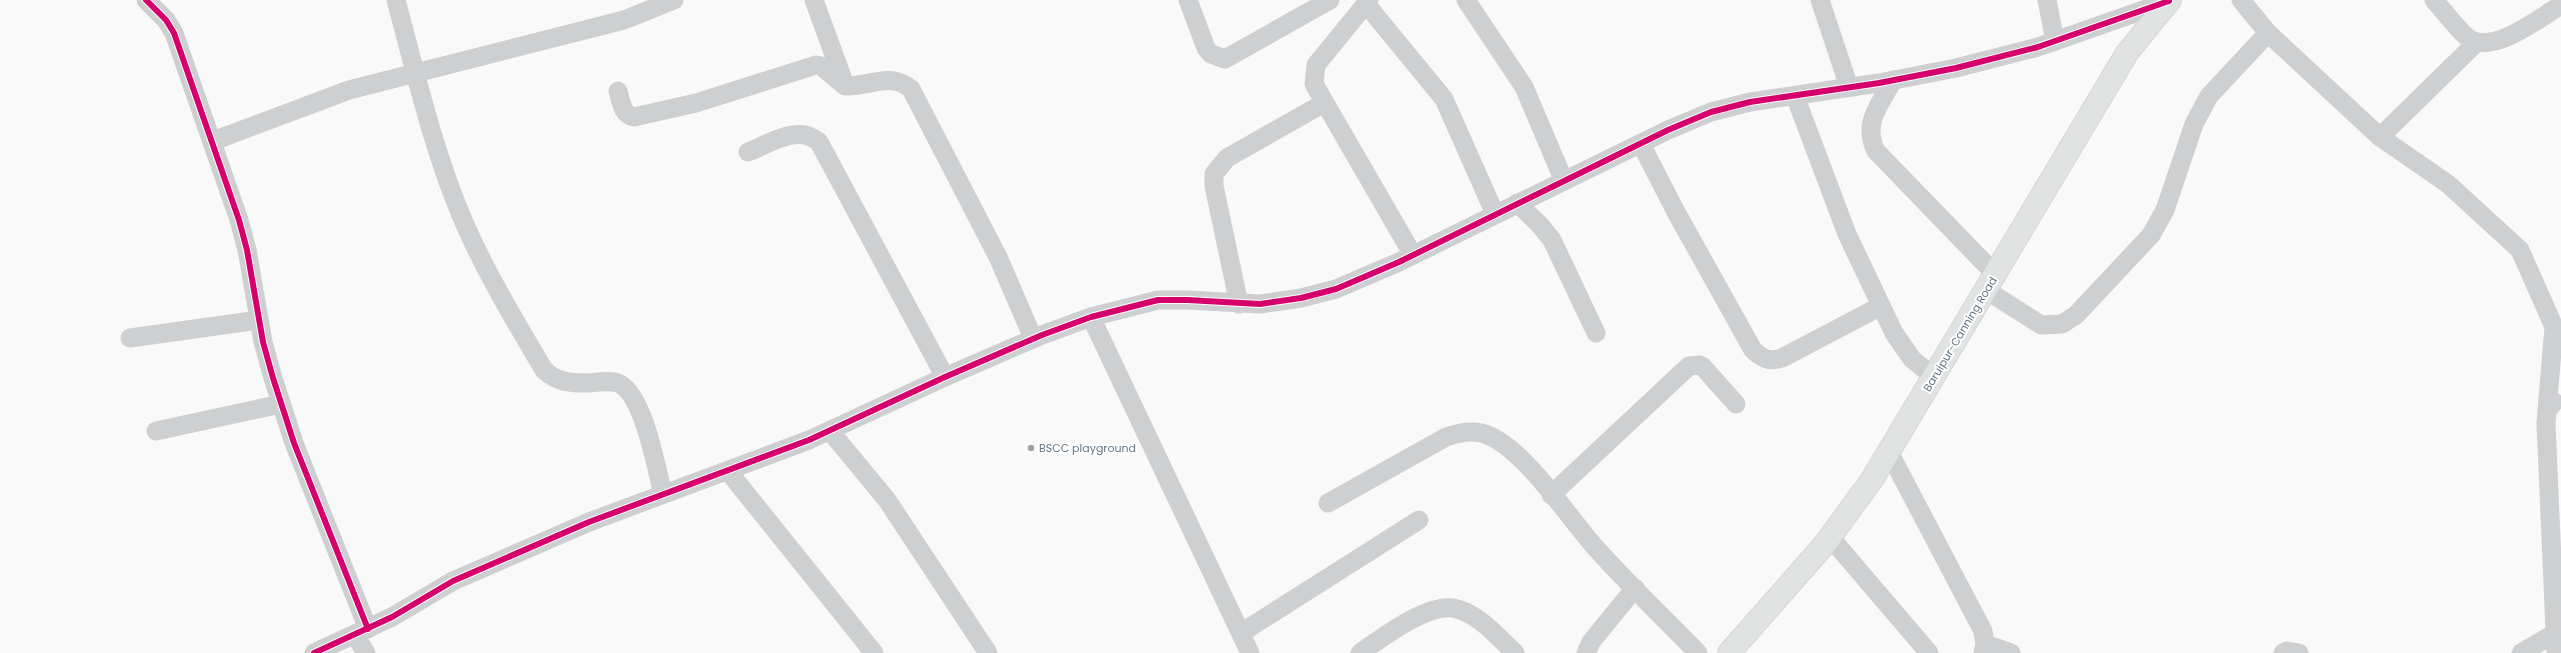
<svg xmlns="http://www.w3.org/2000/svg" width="2561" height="653" font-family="Poppins,sans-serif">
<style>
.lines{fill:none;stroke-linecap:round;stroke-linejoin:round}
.secondary-casing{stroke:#d5d6d7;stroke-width:24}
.street{stroke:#cecfd0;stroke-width:19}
.secondary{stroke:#e1e2e2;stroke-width:22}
.cycleway-casing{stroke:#fff;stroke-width:8}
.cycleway{stroke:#d6006c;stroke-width:6}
.poi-dot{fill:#99a4ac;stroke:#fff;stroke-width:1.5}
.labels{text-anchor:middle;stroke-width:4;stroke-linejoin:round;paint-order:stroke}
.street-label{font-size:11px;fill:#657683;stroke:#fff}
.poi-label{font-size:11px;fill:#657683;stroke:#fff;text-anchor:start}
</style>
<rect width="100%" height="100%" fill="#f9f9f9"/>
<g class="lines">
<defs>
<path id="secondary" d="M1729,653L1825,544L1873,478L2127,53L2170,0"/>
</defs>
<use href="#secondary" class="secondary-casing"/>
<g class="street">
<path d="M146,0L166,20L174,33L239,220L247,250L263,342L273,378L294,443L368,629"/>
<path d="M396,0C416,74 433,150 463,220C486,273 515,321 544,370C558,383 571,383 589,383C599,382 612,380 620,384C644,397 656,467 663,494"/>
<path d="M814,0L845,85"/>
<path d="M1188,0L1206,48L1211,54L1225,59L1330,0"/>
<path d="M1369,0L1316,65L1314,84L1413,255"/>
<path d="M1466,0L1524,87L1564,181"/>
<path d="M1820,0L1849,87"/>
<path d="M2047,0L2055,41"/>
<path d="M2241,0L2268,33L2380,137L2448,184L2520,250L2554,327L2547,411"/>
<path d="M2434,0C2445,12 2455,27 2467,37C2491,57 2539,18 2561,5"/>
<path d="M1366,4L1444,99L1495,214"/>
<path d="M1893,80C1880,105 1862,123 1876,151L1995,274"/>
<path d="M618,91C621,101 622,115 634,117L696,103L816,65L821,66L845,86C869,87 890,71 911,89L998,257L1033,338"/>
<path d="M1795,96L1847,234L1894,333L1912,359L1934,377"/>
<path d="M2380,137L2477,42"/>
<path d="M213,141L349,90L624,20L674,0"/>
<path d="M1641,144L1676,212L1753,350C1763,359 1769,362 1782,358L1881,306"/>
<path d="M748,152C771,143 798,124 819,142L945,377"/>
<path d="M1517,203L1540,225L1552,240L1596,333"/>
<path d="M1986,290L2041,325L2062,324L2076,315L2151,235L2165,210L2194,124L2209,96L2268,33"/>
<path d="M1239,304L1214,186V174L1227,158L1324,103"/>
<path d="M1091,317L1250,653"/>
<path d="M130,338L259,320"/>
<path d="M2554,402L2547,411L2546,423L2556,653"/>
<path d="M156,431L281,404"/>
<path d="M830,431L887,500L988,653"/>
<path d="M1889,452L1983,631L1985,644L1983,653"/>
<path d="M728,471L874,653"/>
<path d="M1551,495L1689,366L1700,365L1703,367L1736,404"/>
<path d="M1328,503L1446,437C1460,432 1476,429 1490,436C1527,453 1566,514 1594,546C1627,583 1663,617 1698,653"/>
<path d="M1830,537L1929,653"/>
<path d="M1241,633L1419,520"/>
<path d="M355,635L366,653"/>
<path d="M1985,644L2011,653"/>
<path d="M314,653L392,617L453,581L589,522L809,440L945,377L1042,335L1091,317L1158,300H1187L1260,304L1301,298L1336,289L1399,262L1668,130L1711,112L1750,102L1879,83L1956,68L2038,47L2169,1"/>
<path d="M1360,653C1382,638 1426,604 1453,608C1477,612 1498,637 1515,653"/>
<path d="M1586,653L1591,642L1635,588"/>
<path d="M2283,653L2287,651L2299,653"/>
<path d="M2521,653L2557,632"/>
</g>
<use href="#secondary" class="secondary"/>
<defs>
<g id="cycleway">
<path d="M146,0L166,20L174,33L239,220L247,250L263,342L273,378L294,443L368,629"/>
<path d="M314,653L392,617L453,581L589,522L809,440L945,377L1042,335L1091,317L1158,300H1187L1260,304L1301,298L1336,289L1399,262L1668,130L1711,112L1750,102L1879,83L1956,68L2038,47L2169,1"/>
</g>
</defs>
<use href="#cycleway" class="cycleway-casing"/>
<use href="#cycleway" class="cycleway"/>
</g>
<circle class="poi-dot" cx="1031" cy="448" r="4"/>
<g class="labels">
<g class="street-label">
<text transform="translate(1960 334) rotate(-59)" y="4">Baruipur-Canning Road</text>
</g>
<g class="poi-label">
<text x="1039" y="452">BSCC playground</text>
</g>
</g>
</svg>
